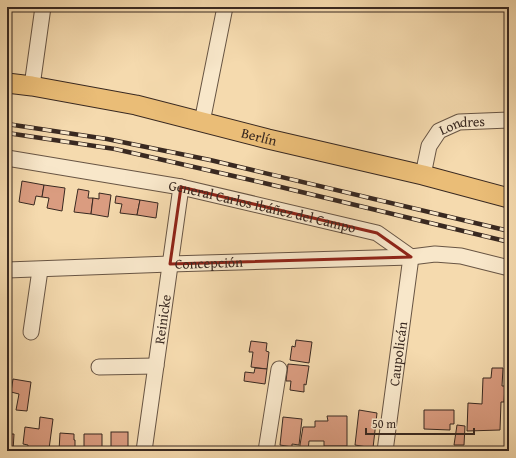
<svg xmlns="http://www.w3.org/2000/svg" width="516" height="458" font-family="'Gentium Book Plus',serif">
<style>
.building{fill:#da9c80;stroke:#392921}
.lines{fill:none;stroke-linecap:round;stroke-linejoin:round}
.minor-casing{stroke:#685544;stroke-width:17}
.major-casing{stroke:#392921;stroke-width:21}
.minor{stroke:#f8e7ca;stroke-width:15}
.major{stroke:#eabd77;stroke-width:19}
.rail-casing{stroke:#392921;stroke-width:4.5}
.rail{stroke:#f8e7ca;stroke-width:3;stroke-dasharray:9;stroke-linecap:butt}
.marked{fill:none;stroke:#8f2418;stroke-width:3;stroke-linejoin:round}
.labels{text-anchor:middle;stroke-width:3;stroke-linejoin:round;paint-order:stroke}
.street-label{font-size:14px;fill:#392921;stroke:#f8e7ca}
</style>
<rect width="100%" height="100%" fill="#f5daae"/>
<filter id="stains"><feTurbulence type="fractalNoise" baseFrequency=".005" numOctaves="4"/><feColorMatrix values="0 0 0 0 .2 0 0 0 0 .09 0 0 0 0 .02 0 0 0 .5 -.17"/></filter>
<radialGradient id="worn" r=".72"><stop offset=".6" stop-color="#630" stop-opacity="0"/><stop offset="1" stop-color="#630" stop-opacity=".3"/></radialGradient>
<g class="building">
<path d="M22,181L44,185L42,197L36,196L34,205L19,202Z"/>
<path d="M44,185L65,188L62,211L47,208L49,198L42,197Z"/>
<path d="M78,189L89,191L88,198H93L91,214L74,212Z"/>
<path d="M99,193L111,195L108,217L91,214L93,198L99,199Z"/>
<path d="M116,196L140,200L137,215L120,213L122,204L115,203Z"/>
<path d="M140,200L158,203L156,218L137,215Z"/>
<path d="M296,340L312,342L309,363L290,360L292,346L295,347Z"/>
<path d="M251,341L267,343L266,351L269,352L267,369L251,367L253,352H249Z"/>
<path d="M288,364L309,366L306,385L304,384V392L290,390L291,381H286Z"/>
<path d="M255,368L267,369L265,384L244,381L245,372L254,373Z"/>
<path d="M492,368H503L502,386H505L504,402H501L500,430L467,431L468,403L482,404L483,378H491Z"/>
<path d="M13,379L31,382L27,411L16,410L19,394L11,392Z"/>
<path d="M359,410L377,413L373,448L355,445Z"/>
<path d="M424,410H454V424H450V430L424,429Z"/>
<path d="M327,416H347V446H324V441H309L308,451H299L303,427H315V421H328Z"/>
<path d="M40,417L53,419L49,449L40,448L39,451H28V445L23,444L25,427L39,429Z"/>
<path d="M283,417L302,419L299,445L292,444V447L280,445Z"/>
<path d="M7,423H8V434H14L13,451H7Z"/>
<path d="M457,425L465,426L464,445H454Z"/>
<rect x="111" y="432" width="17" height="19"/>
<path d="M60,433L74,434V440H75V451H59Z"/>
<path d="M84,434H102V447H100V451H84Z"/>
</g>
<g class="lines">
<defs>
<g id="minor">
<path d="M32,86L43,7"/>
<path d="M202,122L225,7"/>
<path id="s1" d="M7,158L181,187L377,233L411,257"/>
<path id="s2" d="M423,175L429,146L439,131L459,122L509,120"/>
<path id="s3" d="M7,270L170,264L411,257L435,254L461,256L509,268"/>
<path d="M31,332L40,270"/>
<path d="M99,367L156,366"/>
<path id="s4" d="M144,451L181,187"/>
<path d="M266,451L279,369"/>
<path id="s5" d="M385,451L411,257"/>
</g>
<g id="major">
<path id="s6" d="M7,83L32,86L136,105L268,139L423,175L509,198"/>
</g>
</defs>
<use href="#minor" class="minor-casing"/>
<use href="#major" class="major-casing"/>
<use href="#minor" class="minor"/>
<use href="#major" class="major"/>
<defs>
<g id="rail">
<path d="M7,124L107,139L210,160L509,231"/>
<path d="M7,133L115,149L264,183L509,242"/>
</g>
</defs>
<use href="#rail" class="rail-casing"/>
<use href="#rail" class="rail"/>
</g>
<path class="marked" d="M181,187L377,233L411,257L170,264Z"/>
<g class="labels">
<g class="street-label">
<text dy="5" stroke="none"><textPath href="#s2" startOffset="72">Londres</textPath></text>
<text dy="5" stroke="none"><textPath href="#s6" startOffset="258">Berlín</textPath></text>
<text dy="5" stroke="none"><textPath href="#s1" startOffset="260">General Carlos Ibáñez del Campo</textPath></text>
<text dy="5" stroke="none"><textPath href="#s3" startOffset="202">Concepción</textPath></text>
<text dy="5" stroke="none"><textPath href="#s4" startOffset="133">Reinicke</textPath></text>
<text dy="5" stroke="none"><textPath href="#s5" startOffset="98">Caupolicán</textPath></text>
</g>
</g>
<rect width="516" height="458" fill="none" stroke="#f5daae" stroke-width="24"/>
<rect x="8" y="8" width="500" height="442" fill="none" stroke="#392921" stroke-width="2"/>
<rect x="12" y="12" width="492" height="434" fill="none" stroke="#392921"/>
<path d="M366 428v6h108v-6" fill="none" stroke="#392921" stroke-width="2"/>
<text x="372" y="428" font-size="12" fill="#392921" stroke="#f8e7ca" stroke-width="3" paint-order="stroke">50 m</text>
<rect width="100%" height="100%" filter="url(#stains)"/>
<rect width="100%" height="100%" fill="url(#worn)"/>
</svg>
